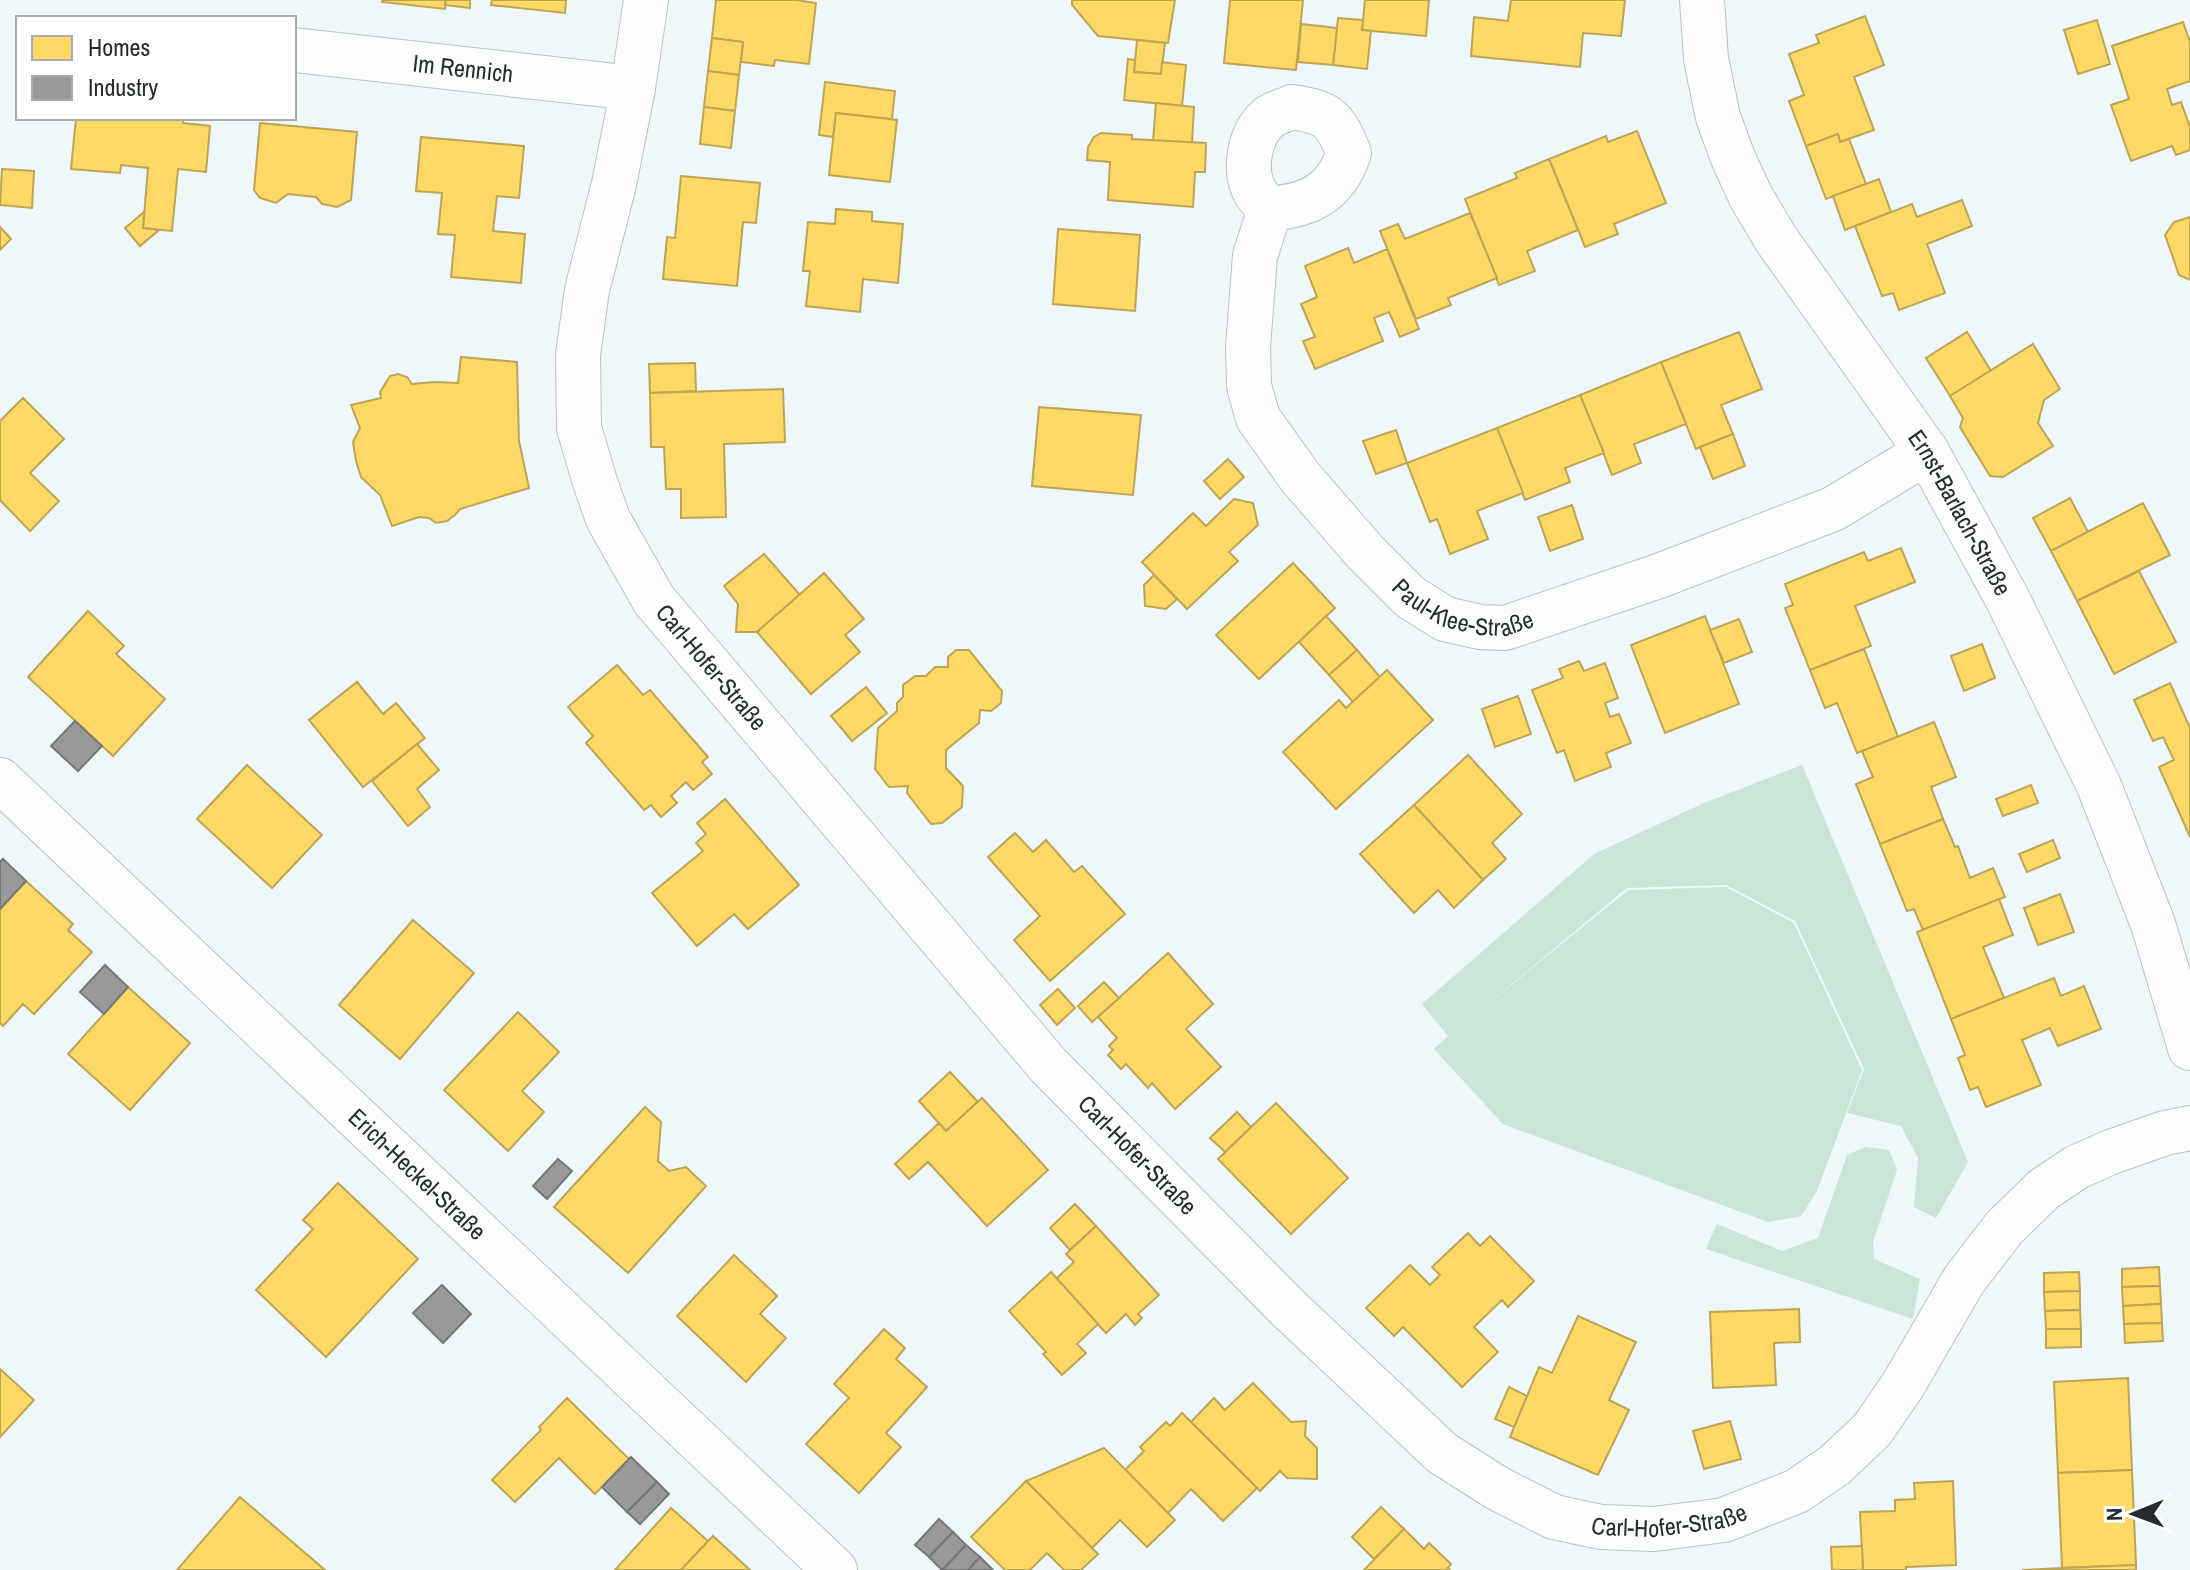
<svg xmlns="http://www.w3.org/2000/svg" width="2190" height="1570" font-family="'Archivo Narrow',sans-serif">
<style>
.green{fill:#c8e5d8}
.homes{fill:#ffd966;stroke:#bea555;stroke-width:2}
.industry{fill:#999;stroke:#767879;stroke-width:2}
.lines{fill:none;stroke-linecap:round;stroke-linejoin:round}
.minor-casing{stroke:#bbc2c4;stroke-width:46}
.minor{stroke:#fcfefe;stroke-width:44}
.labels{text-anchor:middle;stroke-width:8;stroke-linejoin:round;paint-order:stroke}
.street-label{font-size:24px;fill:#262b2d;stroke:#fff}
</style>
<rect width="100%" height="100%" fill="#eef7fa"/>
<g class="green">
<path d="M1802,765L1968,1162L1936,1218L1914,1207L1918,1158L1901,1126L1847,1113L1864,1069L1795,921L1726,885L1627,888L1478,1012L1628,890L1726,887L1794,923L1862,1070L1817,1191L1801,1216L1768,1222L1503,1124L1434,1049L1448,1036L1422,1004L1594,854L1704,803Z"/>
<path d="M1865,1147L1889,1150L1897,1170L1873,1242L1874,1259L1920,1279L1913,1319L1706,1249L1717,1224L1782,1251L1818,1238L1847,1155Z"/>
</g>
<g class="homes">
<path d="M383,0H446L445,9L382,2Z"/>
<path d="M446,0H470V8L445,5Z"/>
<path d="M492,0H566L565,13L491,5Z"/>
<path d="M716,0H796L816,3L809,64L775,60L774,66L741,62L743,42L712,38Z"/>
<path d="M1072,0H1175L1168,43L1098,36L1072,5Z"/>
<path d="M1230,0H1303L1296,70L1224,63Z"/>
<path d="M1365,0H1429L1426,36L1362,30Z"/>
<path d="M1511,0H1625L1621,36L1583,33L1580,67L1471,56L1474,17L1508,21Z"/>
<path d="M1865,16L1884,65L1854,77L1874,130L1840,142L1838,134L1806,146L1789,101L1804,95L1789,54L1819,43L1816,35Z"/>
<path d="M1338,18L1363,20L1362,30L1371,31L1367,69L1333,65Z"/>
<path d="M2097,20L2110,64L2078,74L2064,30Z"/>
<path d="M2183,22L2190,42V81L2167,89L2172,105L2181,102L2190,127V150L2176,155L2172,146L2131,161L2111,105L2129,99L2112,46Z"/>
<path d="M1301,24L1337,28L1333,65L1298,62Z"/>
<path d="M712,38L743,42L739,75L708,71Z"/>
<path d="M1137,40L1165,43L1161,74L1134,72Z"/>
<path d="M1128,59L1135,60L1134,72L1161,74L1162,62L1186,65L1182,106L1124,100Z"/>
<path d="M708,71L739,75L735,111L704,107Z"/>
<path d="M825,82L895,91L892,119L836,113L833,137L819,135Z"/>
<path d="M1156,103L1194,107L1192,143L1153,141Z"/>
<path d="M704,107L735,111L731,148L700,144Z"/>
<path d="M836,113L897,120L890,182L829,175Z"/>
<path d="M76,118H183V123L210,126L206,172L178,169L172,231L143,228L148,168L121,165L120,173L71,169Z"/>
<path d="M260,123L357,132L351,200L337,207L322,204L316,197L288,194L276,203L260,198L254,190Z"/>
<path d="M1637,131L1666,203L1614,224L1618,234L1585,247L1549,159L1606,136L1608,142Z"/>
<path d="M1101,133L1132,135V139L1206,143L1205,172H1195L1193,207L1108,200L1110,162L1087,160L1088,147L1094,137Z"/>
<path d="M1838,134L1840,142L1849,139L1866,184L1826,199L1806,146Z"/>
<path d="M421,137L524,146L519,198L497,196L493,231L525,234L521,283L451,277L455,235L438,234L442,193L416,191Z"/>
<path d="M1549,159L1578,230L1527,251L1535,271L1499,285L1465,199L1517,178L1515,173Z"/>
<path d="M2,169L34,171L32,208L0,205Z"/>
<path d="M681,176L760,183L756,223L743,222L737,286L663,279L667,237L675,238Z"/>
<path d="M1879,179L1891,212L1845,230L1833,196Z"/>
<path d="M1962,200L1972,226L1927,244L1945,293L1899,310L1893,293L1882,296L1855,226L1912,204L1917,217Z"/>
<path d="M836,209L872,212V221L903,224L898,283L863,279L860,312L806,306L810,271H803L808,222L835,224Z"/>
<path d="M144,212L143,228L159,230L140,246L125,228Z"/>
<path d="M1470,213L1497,278L1448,298L1451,305L1416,319L1380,231L1398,224L1405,239Z"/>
<path d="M2190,217V280L2179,275L2165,235L2174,222Z"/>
<path d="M0,227L11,239L0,250Z"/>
<path d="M1058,229L1140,235L1135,311L1053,304Z"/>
<path d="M1348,248L1354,263L1387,249L1419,329L1400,337L1389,312L1374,318L1383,341L1315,369L1303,341L1315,337L1301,304L1317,297L1305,266Z"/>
<path d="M1739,332L1762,389L1721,405L1733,434L1696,449L1661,362Z"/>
<path d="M1967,332L1991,371L1950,396L1926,358Z"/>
<path d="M2033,344L2060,389L2044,400L2038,423L2053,446L2003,477L1990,476L1960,427L1963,418L1950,396Z"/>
<path d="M461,357L517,362L519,441L529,488L460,509L455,515L447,521L436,523L429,518L419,517L392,526L380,495L361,477L356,461L353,442L360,428L351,405L381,398L380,392L390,376L398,374L407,377L412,384L435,382L458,383Z"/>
<path d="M1661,362L1686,424L1634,444L1641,463L1612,475L1580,395Z"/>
<path d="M695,363L696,391L650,393L649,364Z"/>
<path d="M783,389L785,442L724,444L726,517L681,518V489H666L664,447H651L650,393Z"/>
<path d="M1580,395L1604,453L1565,468L1570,482L1525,500L1497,428Z"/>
<path d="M23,398L64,439L30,473L59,501L30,531L0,500V421Z"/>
<path d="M1039,407L1141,415L1133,495L1032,486Z"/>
<path d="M1497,428L1523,493L1477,511L1488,539L1450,554L1437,519L1430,522L1407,463Z"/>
<path d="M1396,430L1407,463L1376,474L1363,441Z"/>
<path d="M1733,434L1745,466L1713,479L1700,447Z"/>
<path d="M1228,459L1244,477L1220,499L1204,481Z"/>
<path d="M2070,498L2088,532L2051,551L2033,518Z"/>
<path d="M1234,499L1253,503L1258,525L1229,552L1238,561L1187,609L1142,562L1193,513L1206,526Z"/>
<path d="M2143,503L2170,555L2077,601L2051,551Z"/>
<path d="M1572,505L1583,539L1550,551L1538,517Z"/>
<path d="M1901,548L1915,582L1855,606L1871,646L1810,670L1785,608L1793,605L1785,584L1864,552L1868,561Z"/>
<path d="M764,554L800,595L757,632H736L738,604L724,586Z"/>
<path d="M1293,563L1335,608L1259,679L1216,635Z"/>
<path d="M2139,571L2176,642L2114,674L2077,601Z"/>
<path d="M824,573L864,619L845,635L860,652L811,694L757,632Z"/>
<path d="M1154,575L1177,599L1166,609L1145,606L1144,585Z"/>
<path d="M88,611L124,646L116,654L165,699L113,756L28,677Z"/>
<path d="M1326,616L1357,650L1329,675L1299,642Z"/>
<path d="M1705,616L1739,704L1665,733L1631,645Z"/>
<path d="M1739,619L1752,652L1724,663L1710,630Z"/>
<path d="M1982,644L1995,678L1964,691L1951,656Z"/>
<path d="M1864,649L1898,737L1857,753L1837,703L1825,708L1810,670Z"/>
<path d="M956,650H969L1002,691L1001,703L991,711L980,710L979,723L946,750V768L963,786L962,807L942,823L931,824L907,793L908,786L889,787L875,769L878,728L897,711V703L903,697V685L915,676H926L935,667H948V657Z"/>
<path d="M1357,650L1380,677L1353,702L1329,675Z"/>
<path d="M1579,661L1584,671L1605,663L1618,698L1605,703L1610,717L1619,714L1631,743L1606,753L1611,767L1575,781L1564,750L1557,753L1532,690L1563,678L1559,669Z"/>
<path d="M617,665L643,695L650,690L708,757L702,762L712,774L693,790L686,782L671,796L677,803L661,817L651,805L644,810L586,743L593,736L568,707Z"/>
<path d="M1387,670L1433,720L1336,809L1283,752L1339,700L1346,708Z"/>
<path d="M357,682L383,714L396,703L425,738L363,787L309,720Z"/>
<path d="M2170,683L2190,728V837L2159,767L2174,760L2163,737L2153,741L2134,700Z"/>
<path d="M866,687L887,713L852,741L831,716Z"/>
<path d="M1518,696L1531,734L1495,747L1482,709Z"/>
<path d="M1934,722L1956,777L1931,787L1943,819L1880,844L1856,784L1873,777L1862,751Z"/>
<path d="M417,744L439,770L417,789L430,807L408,826L372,781Z"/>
<path d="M1468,755L1522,814L1492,843L1506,859L1483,880L1414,805Z"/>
<path d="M247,765L322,835L272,888L197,819Z"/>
<path d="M2031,785L2038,803L2003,816L1996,799Z"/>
<path d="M725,799L799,885L748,929L734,914L697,946L652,893L703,851L696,843L706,834L697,823Z"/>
<path d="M1414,805L1483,880L1454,908L1438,890L1414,913L1360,854Z"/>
<path d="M1943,819L1955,847L1958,846L1970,878L1993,868L2005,897L1923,930L1914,909L1907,911L1880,844Z"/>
<path d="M1015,833L1033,852L1046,840L1074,872L1082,866L1125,914L1050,981L1014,940L1040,916L988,857Z"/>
<path d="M2053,840L2060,858L2027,872L2019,854Z"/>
<path d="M26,881L73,924L68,930L92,952L34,1014L23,1004L3,1026L0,1023V909Z"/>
<path d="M2060,894L2074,932L2038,945L2024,908Z"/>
<path d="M1999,899L2013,935L1983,947L2004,998L1951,1019L1917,932Z"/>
<path d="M413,920L474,973L400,1059L339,1005Z"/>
<path d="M1168,953L1213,1004L1186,1029L1221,1067L1175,1109L1152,1083L1148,1088L1126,1064L1121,1069L1108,1055L1113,1050L1109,1046L1117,1038L1098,1017Z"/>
<path d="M2054,978L2061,996L2084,986L2101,1029L2058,1046L2050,1028L2022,1040L2041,1085L1986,1107L1978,1087L1970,1090L1958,1058L1965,1055L1951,1019Z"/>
<path d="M1104,982L1119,998L1092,1022L1078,1006Z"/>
<path d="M128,987L190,1043L130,1110L68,1054Z"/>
<path d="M1058,989L1075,1008L1057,1025L1040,1005Z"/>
<path d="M518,1012L559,1052L522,1091L544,1112L508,1151L444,1090Z"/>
<path d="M950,1072L978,1102L946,1131L919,1101Z"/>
<path d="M982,1098L1048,1170L987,1226L928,1162L909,1179L895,1164L939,1123L946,1131Z"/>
<path d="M1276,1103L1348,1178L1291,1234L1218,1159Z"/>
<path d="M645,1107L661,1122L658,1161L669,1171L686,1167L706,1186L628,1273L554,1207Z"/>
<path d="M1237,1112L1251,1127L1225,1152L1210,1138Z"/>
<path d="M338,1183L418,1259L326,1357L256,1290L313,1229L303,1220Z"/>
<path d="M1075,1204L1096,1226L1070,1250L1050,1228Z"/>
<path d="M1096,1226L1159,1295L1138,1314L1142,1318L1135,1325L1126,1314L1106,1333L1056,1279L1074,1262L1066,1254Z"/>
<path d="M1468,1233L1480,1246L1490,1236L1534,1281L1508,1307L1502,1300L1474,1327L1498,1352L1462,1387L1403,1327L1394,1336L1366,1308L1410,1265L1430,1285L1440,1275L1432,1267Z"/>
<path d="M734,1255L777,1296L760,1314L786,1338L746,1382L677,1316Z"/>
<path d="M2159,1267L2160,1286L2122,1287V1269Z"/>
<path d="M1051,1272L1098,1324L1077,1344L1086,1353L1062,1375L1043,1354L1046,1352L1009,1311Z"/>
<path d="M2079,1272L2080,1291L2044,1292V1273Z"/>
<path d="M2160,1286L2161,1304L2123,1306L2122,1287Z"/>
<path d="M2080,1291V1310L2045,1311L2044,1292Z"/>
<path d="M2161,1304L2162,1323L2124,1324L2123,1306Z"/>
<path d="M1799,1309L1800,1342L1774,1343L1776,1385L1713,1388L1710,1312Z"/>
<path d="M2080,1310L2081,1329H2046L2045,1311Z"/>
<path d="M1578,1316L1636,1342L1609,1400L1629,1410L1598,1475L1510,1437L1539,1367L1552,1373Z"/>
<path d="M2162,1323L2163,1341L2125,1343L2124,1324Z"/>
<path d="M884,1329L905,1348L896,1359L927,1387L886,1433L901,1447L859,1493L806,1444L849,1398L834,1384Z"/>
<path d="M2046,1329H2081V1347L2046,1348Z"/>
<path d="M0,1369L34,1400L0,1437Z"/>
<path d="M2128,1378L2132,1470L2058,1473L2054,1382Z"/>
<path d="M1253,1383L1291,1422L1306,1421L1305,1436L1317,1448V1479L1287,1478L1280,1471L1260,1491L1191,1422L1214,1398L1225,1410Z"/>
<path d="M1509,1387L1527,1396L1514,1427L1495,1419Z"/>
<path d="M567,1398L629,1459L595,1494L559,1458L515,1502L492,1480L541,1430L539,1427Z"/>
<path d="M1182,1413L1257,1488L1223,1521L1191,1489L1168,1513L1125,1470L1144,1451L1140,1447L1166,1422L1170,1426Z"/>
<path d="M1730,1421L1741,1459L1704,1469L1693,1431Z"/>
<path d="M1104,1448L1175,1520L1147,1547L1120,1520L1092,1548L1026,1481Z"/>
<path d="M2132,1470L2136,1565L2062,1568L2058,1473Z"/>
<path d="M1026,1481L1098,1554L1081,1570H1064L1047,1553L1030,1570H1005L971,1537Z"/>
<path d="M1953,1481L1956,1565L1906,1567V1570H1863L1860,1512L1895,1511V1500L1915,1499L1914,1483Z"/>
<path d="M240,1497L325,1570H177Z"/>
<path d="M1381,1507L1404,1529L1374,1559L1352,1537Z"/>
<path d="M671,1508L708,1541L681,1570H615Z"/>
<path d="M1404,1529L1424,1549L1429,1543L1451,1564L1448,1568L1450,1570H1364Z"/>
<path d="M713,1536L750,1570H681Z"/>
<path d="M1862,1546L1863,1570H1832L1831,1547Z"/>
<path d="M2136,1565V1570H2022L2062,1568Z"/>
</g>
<g class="industry">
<path d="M75,721L102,746L78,771L51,746Z"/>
<path d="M3,859L26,881L0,909V862Z"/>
<path d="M105,965L128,987L104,1014L80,992Z"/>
<path d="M558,1159L572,1171L547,1199L533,1186Z"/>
<path d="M442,1285L471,1314L443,1343L413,1313Z"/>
<path d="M631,1457L657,1482L627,1512L602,1487Z"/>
<path d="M657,1482L669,1494L640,1524L627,1512Z"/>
<path d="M939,1519L953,1532L929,1557L915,1545Z"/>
<path d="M953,1532L966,1545L942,1570L929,1557Z"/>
<path d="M966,1545L980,1557L968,1570H943Z"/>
<path d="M980,1557L993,1570H968Z"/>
</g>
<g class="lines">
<defs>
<g id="minor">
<path id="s1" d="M646,0L633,88L614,184L587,290L578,355L579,428L595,482L608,519L654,600L1048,1065L1288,1308L1442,1453L1497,1488L1554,1517L1601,1527L1654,1529L1724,1520L1797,1491L1835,1465L1872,1430L1903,1385L1964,1280L2004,1228L2044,1189L2077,1167L2111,1152L2165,1133L2190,1128"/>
<path id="s2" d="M1702,0L1706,59L1718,117L1733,158L1751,197L1776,239L1927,452L2007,598L2099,786L2153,924L2190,1048"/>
<path id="s3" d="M294,50L633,88"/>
<path d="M1292,107C1330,113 1334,118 1349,153C1335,193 1311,205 1270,209C1266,205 1261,200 1257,195C1242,173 1249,135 1268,118C1274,113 1284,111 1292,107Z"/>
<path id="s4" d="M1270,209L1255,256L1248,347L1249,386L1258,418L1300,477L1365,552L1410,597L1445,619L1480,627L1505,628L1659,576L1833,509L1927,452"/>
<path id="s5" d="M0,780L835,1570"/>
</g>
</defs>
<use href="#minor" class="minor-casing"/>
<use href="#minor" class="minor"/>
</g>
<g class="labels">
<g class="street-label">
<text dy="8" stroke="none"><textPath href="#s3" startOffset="170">Im Rennich</textPath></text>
<text dy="8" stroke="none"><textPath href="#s2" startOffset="584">Ernst-Barlach-Straße</textPath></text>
<text dy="8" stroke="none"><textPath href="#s4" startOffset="504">Paul-Klee-Straße</textPath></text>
<text dy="8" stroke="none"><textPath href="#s1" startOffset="712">Carl-Hofer-Straße</textPath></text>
<text dy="8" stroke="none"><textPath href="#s1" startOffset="1360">Carl-Hofer-Straße</textPath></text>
<text dy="8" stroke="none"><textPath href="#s5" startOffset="574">Erich-Heckel-Straße</textPath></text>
<text dy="8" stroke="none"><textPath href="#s1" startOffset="2032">Carl-Hofer-Straße</textPath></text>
</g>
</g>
<rect x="16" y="16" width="280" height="104" fill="#ffffff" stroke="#a8aaab" stroke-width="2"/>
<rect x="32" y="36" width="40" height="24" fill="#ffd966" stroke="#a8aaab" stroke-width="2"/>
<text x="88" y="56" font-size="24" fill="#262b2d">Homes</text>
<rect x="32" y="76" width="40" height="24" fill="#999999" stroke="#a8aaab" stroke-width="2"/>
<text x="88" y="96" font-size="24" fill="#262b2d">Industry</text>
<g transform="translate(2134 1514) rotate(269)" stroke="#ffffff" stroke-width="6" paint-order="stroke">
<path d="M0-6L14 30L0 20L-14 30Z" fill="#262b2d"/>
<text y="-12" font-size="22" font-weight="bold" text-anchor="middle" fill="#262b2d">N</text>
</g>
</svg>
